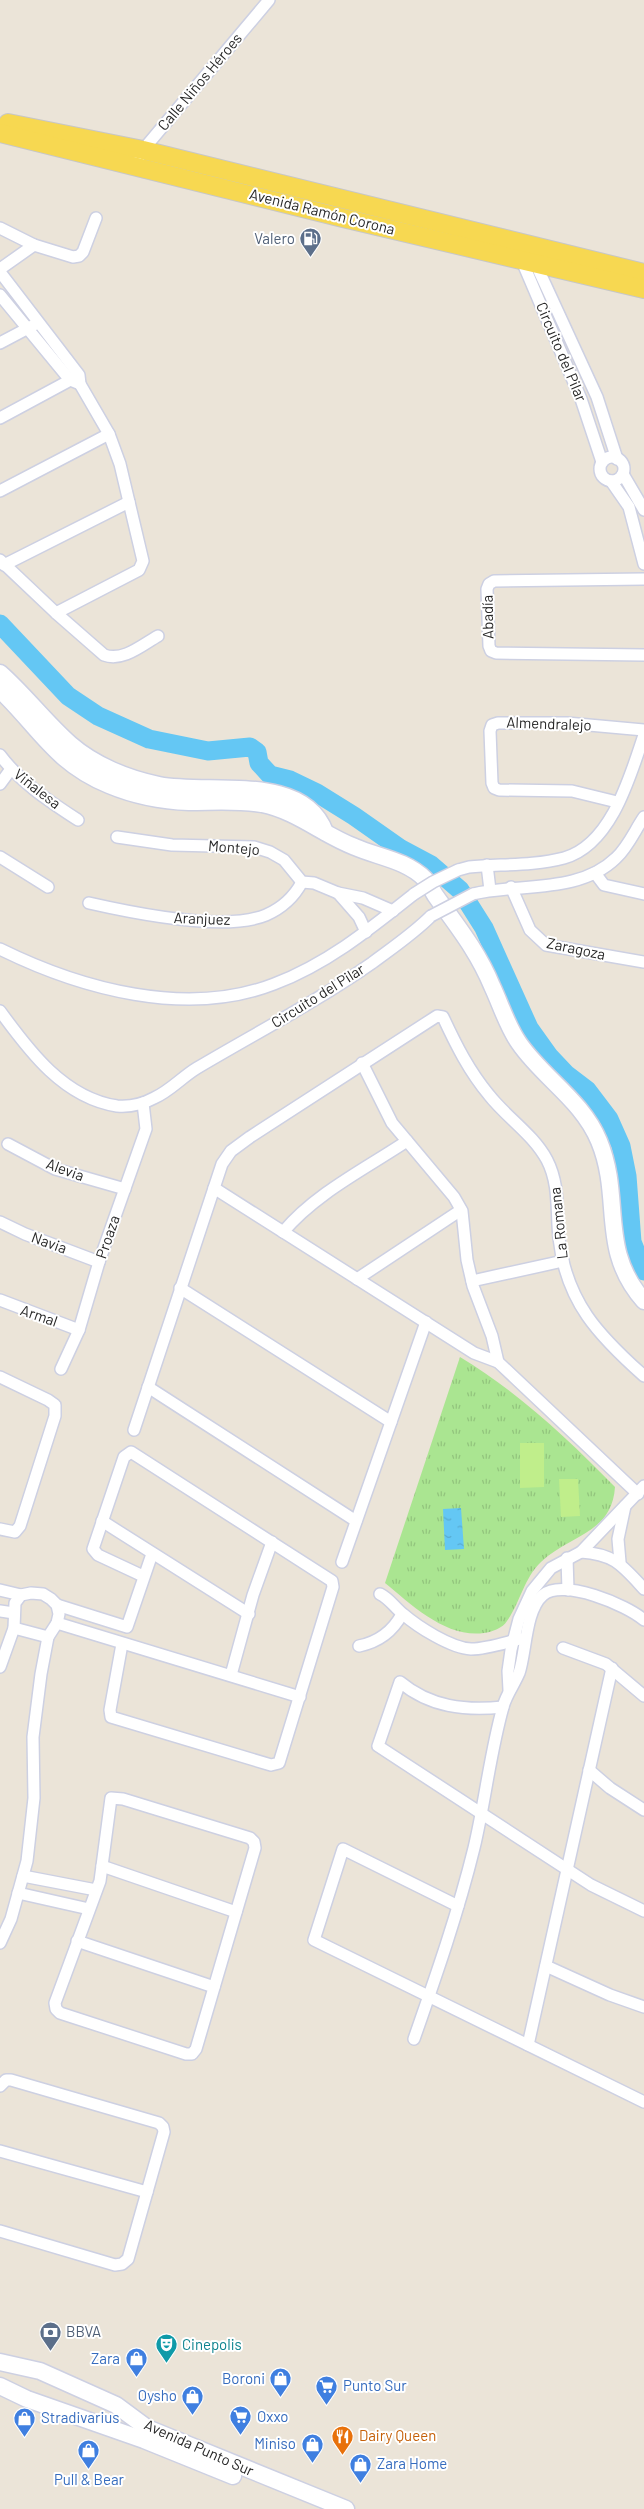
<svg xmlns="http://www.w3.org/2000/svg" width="644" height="2509" font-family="Barlow,sans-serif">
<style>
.park{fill:url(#park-tufts)}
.pitch{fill:#c0ee8b}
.water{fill:url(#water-ripples)}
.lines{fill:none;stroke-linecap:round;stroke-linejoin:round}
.river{stroke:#64c7f4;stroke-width:19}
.street-casing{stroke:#cdd0e2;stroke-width:14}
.secondary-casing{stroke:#cdd0e2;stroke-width:19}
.primary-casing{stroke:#c7c7c7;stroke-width:20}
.street{stroke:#fff;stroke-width:11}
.secondary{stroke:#fff;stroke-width:16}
.primary{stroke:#f7d851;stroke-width:18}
.street-bridge-casing{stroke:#cdd0e2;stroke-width:14;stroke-linecap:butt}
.street-bridge{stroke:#fff;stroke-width:11}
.labels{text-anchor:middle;stroke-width:4;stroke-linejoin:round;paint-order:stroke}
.street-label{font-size:15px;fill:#272727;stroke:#fff}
.service-label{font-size:15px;fill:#4e5e75;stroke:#fff;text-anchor:end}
.culture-label{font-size:15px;fill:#0d838f;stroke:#fff;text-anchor:start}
.shop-label{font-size:15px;fill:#366cbe;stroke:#fff;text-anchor:end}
.food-label{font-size:15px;fill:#c56008;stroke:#fff;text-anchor:start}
</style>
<defs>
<pattern id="park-tufts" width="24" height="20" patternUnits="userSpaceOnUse" patternTransform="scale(1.25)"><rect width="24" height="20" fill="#aae591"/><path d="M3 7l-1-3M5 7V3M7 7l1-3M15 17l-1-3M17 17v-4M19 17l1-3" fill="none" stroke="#92c47d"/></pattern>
<pattern id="water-ripples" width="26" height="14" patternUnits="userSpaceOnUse" patternTransform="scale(1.25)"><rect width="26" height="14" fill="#64c7f4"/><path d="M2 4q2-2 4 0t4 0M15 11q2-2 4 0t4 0" fill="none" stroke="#57abd1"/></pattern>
</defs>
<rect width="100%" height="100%" fill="#ebe4d8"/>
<path class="park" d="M460,1357C518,1392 568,1439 615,1487C612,1534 569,1535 541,1562C524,1578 520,1603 507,1621C503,1628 492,1632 484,1633C446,1638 413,1606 385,1583Z"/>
<g class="pitch">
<path d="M520,1443H544V1487L520,1488Z"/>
<path d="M559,1479H578L580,1516L561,1517Z"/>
</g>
<path class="water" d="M461,1508L464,1549L445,1550L443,1509Z"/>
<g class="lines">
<path class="river" d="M0,624L68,696L98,716L149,739L208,751L250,747L257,752L259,763L270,775L290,780L317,793L354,816L401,849L431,865L460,890L484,928L529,1028L549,1056L566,1074L587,1090L609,1119L621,1146L627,1176L632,1242L644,1271"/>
<defs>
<g id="street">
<path d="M134,166L143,150L269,0"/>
<path d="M0,228L34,245"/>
<path d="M522,257V261L581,399L602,462"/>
<path d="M534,260L597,397L617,459"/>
<path d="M0,269L34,245L73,257L79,256L83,252L96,218"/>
<path d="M0,272L79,375L80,384L109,434L120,464L143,561L139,570L56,613L0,560"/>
<path d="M0,295L70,380L80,384"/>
<path d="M0,343L34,325"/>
<path d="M0,418L76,377"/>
<circle cx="612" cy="469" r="12"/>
<path d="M623,474L644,510"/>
<path d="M611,481L629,507L644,564"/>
<path d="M0,491L109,434"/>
<path d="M4,565L129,502"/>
<path d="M644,579L494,581L489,584L487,589L489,646L491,651L496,653L644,655"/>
<path d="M56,613L104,655C123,662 142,645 158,636"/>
<path d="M0,755C21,783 49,801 78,820"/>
<path d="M0,784L11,769"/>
<path d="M617,802L572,791L499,790L494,788L492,783L490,731L492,725L498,723H567L644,730"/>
<path d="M117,837L172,845L254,847L270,852L284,860L302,882L314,883L338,893L363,898L393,911"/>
<path d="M0,857L48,887"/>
<path d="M487,865L490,890"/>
<path d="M458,870L469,867C500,864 533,866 564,858C611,845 630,777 644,735"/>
<path d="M595,873L604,885L644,894"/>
<path d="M511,887L530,930L546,945L644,962"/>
<path d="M338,893L359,917L366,932"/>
<path d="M473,894C520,883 579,894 616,858C628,847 635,830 644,817"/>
<path d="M89,903C133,913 225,932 266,915C282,908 294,897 302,882"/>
<path d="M0,949C81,989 187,1018 274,984C327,964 370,929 414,894"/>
<path d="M0,1011C29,1051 64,1098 117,1106C129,1107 143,1104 154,1098C170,1091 182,1077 197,1068C256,1033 316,1002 372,963C392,948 413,934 431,916"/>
<path d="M362,1063L392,1123L454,1197L462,1211L467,1260L473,1286L492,1336L498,1362L638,1494"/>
<path d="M8,1144L55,1169L125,1189"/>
<path d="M214,1188L474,1353L498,1362"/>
<path d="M0,1222L25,1234L99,1262"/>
<path d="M283,1232C316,1193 365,1169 407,1141"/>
<path d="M357,1279L461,1210"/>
<path d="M472,1281L563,1261"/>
<path d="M180,1288L391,1422"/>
<path d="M0,1300L79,1330"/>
<path d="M61,1369L79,1330L99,1262L146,1129L143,1103"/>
<path d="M0,1377L48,1400L55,1405V1416L20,1526L15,1532L0,1529"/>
<path d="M148,1387L356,1521"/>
<path d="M134,1430L222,1164L231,1151L250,1137L437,1016L443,1017C456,1045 469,1071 489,1095C507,1118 533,1134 547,1160C560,1185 556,1212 559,1238C566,1302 599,1336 644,1376"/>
<path d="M102,1521L249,1614"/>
<path d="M581,1552C614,1554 622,1565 644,1589"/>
<path d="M567,1558L568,1590"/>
<path d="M342,1562L426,1322"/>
<path d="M620,1562L618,1539L625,1506"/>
<path d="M0,1590L21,1595"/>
<path d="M380,1594C390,1599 394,1607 403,1614C418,1627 451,1648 471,1649C487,1649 504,1643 520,1639"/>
<path d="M57,1605L127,1627L152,1554"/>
<path d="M0,1611L14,1613"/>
<path d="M57,1623L300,1697"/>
<path d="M14,1628L48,1637"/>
<path d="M122,1644L110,1710L111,1717L271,1765L279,1763L333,1587L332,1581L131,1452L124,1457L93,1549L98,1555L143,1576"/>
<path d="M359,1646C378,1642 393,1631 402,1614"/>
<path d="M563,1648L606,1664L644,1696"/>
<path d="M0,1667L14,1628L15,1603L21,1595L31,1593L43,1594L51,1599L57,1605L59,1614L57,1623L48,1637L41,1674L33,1737L34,1798L27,1861L11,1919L0,1943"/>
<path d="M231,1675L253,1595L272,1542"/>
<path d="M509,1690L508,1671L511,1650L519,1619L532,1591L551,1568L581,1552L644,1486"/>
<path d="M503,1707C465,1711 430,1707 400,1682L378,1746L591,1885L644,1911"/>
<path d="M589,1770L610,1788L644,1810"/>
<path d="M111,1798L123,1799L250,1838L254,1842L255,1848L196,2049L192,2054H186L60,2013L56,2009L55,2003L100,1881Z"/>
<path d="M102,1866L236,1912"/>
<path d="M23,1876L96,1890"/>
<path d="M18,1893L89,1909"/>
<path d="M458,1906L343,1849L314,1940L644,2102"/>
<path d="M77,1941L214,1987"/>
<path d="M546,1966L610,1995L644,2007"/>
<path d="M414,2039C436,1976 458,1913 474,1848C485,1802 490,1753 503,1707C506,1695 514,1685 519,1673C526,1654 525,1610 543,1595C563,1578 627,1605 644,1620"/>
<path d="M528,2045L612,1668"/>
<path d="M0,2086L6,2080H11L159,2123L163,2127L164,2132L128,2259L122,2264L115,2265L0,2231"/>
<path d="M0,2151L147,2192"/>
</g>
<g id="secondary">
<path d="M0,673C25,695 45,722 70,744C94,765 128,779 159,785C209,795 303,772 325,832"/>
<path d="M0,690C39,727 55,763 109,785C133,795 163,801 189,802C214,802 238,800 262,804C297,811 323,835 355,847C378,857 406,860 425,879C429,884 432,890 435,895C457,926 477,950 492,986C501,1005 507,1026 519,1043C543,1078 582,1100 599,1141C623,1199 598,1249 644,1301"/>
<path d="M0,2362L40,2371L116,2405L147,2428L346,2509"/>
<path d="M0,2386L27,2399L144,2440L233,2476"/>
</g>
<g id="primary">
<path d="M8,123L143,150L644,273"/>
<path d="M0,133L343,218L644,289"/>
</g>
</defs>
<use href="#street" class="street-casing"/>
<use href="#secondary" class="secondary-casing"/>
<use href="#primary" class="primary-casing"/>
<use href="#street" class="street"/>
<use href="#secondary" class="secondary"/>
<use href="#primary" class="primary"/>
<defs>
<g id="street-bridge">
<path d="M414,894L433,882L458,870"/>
<path d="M431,916L473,894"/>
</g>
</defs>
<use href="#street-bridge" class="street-bridge-casing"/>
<use href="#street-bridge" class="street-bridge"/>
</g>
<defs>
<symbol id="fuel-pin" viewBox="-11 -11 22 30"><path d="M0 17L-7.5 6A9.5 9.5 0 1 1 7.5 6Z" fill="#5c6f8a" stroke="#fff"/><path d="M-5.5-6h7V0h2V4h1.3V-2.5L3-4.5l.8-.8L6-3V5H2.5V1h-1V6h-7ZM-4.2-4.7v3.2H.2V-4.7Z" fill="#fff"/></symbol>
<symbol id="bank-pin" viewBox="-11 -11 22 30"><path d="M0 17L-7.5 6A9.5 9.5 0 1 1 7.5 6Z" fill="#5c6f8a" stroke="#fff"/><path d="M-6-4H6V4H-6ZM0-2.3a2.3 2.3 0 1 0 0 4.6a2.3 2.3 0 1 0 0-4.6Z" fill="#fff"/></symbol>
<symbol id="theatre-pin" viewBox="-11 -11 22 30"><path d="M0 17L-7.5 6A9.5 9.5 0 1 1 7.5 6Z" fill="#0f9aa8" stroke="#fff"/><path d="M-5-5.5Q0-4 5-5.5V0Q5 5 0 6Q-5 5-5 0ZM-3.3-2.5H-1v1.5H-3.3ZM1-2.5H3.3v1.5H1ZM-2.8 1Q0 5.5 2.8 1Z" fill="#fff"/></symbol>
<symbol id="shop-pin" viewBox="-11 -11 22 30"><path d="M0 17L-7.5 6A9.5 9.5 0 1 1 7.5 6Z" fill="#3f7fe0" stroke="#fff"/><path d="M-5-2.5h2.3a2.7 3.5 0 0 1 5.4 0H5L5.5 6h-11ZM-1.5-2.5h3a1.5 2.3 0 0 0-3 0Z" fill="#fff"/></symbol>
<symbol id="supermarket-pin" viewBox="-11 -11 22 30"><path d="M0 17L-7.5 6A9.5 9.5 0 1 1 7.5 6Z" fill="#3f7fe0" stroke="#fff"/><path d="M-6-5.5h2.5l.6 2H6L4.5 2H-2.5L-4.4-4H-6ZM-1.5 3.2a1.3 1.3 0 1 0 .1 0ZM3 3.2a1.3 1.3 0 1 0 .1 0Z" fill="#fff"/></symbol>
<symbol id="restaurant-pin" viewBox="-11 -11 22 30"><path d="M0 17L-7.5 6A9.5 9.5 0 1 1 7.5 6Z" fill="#e8710a" stroke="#fff"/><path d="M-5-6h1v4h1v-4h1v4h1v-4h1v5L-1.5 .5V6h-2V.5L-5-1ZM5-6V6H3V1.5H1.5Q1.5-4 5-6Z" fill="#fff"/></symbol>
</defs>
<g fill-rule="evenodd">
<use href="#fuel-pin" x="298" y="226" width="25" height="34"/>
<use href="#bank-pin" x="38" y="2320" width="25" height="34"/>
<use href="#theatre-pin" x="154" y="2332" width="25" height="34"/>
<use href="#shop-pin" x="124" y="2346" width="25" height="34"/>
<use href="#shop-pin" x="268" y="2366" width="25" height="34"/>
<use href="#supermarket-pin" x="314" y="2374" width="25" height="34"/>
<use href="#shop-pin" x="180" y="2384" width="25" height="34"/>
<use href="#supermarket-pin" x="228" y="2404" width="25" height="34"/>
<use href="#shop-pin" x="12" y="2406" width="25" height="34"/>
<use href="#restaurant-pin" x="330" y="2424" width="25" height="34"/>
<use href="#shop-pin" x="300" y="2432" width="25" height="34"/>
<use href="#shop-pin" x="76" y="2438" width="25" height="34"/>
<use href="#shop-pin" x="348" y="2452" width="25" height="34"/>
</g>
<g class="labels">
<g class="street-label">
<text transform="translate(200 82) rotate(-50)" y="5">Calle Niños Héroes</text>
<text transform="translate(322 212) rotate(14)" y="5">Avenida Ramón Corona</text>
<text transform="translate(561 352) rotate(67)" y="5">Circuito del Pilar</text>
<text transform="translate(488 617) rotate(-91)" y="5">Abadía</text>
<text transform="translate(549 724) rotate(2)" y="5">Almendralejo</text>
<text transform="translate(37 789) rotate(38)" y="5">Viñalesa</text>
<text transform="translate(234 848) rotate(5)" y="5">Montejo</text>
<text transform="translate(202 919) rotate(2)" y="5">Aranjuez</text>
<text transform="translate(576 949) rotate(12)" y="5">Zaragoza</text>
<text transform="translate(318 996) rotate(-32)" y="5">Circuito del Pilar</text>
<text transform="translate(65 1170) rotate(20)" y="5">Alevia</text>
<text transform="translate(559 1223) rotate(-96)" y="5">La Romana</text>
<text transform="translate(108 1237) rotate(-71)" y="5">Proaza</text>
<text transform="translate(49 1243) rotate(20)" y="5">Navia</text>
<text transform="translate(39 1316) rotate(19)" y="5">Armal</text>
<text transform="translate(199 2448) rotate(24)" y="5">Avenida Punto Sur</text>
</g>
<g class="service-label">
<text x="295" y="244">Valero</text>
<text x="66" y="2337" text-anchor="start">BBVA</text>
</g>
<g class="culture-label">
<text x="182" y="2350">Cinepolis</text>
</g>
<g class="shop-label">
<text x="120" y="2364">Zara</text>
<text x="265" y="2384">Boroni</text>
<text x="343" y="2391" text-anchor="start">Punto Sur</text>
<text x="177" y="2401">Oysho</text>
<text x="257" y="2422" text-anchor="start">Oxxo</text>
<text x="41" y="2423" text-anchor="start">Stradivarius</text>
<text x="296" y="2449">Miniso</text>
<text x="377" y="2469" text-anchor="start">Zara Home</text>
<text x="89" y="2485" text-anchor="middle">Pull &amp; Bear</text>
</g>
<g class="food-label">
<text x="359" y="2441">Dairy Queen</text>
</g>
</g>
</svg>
